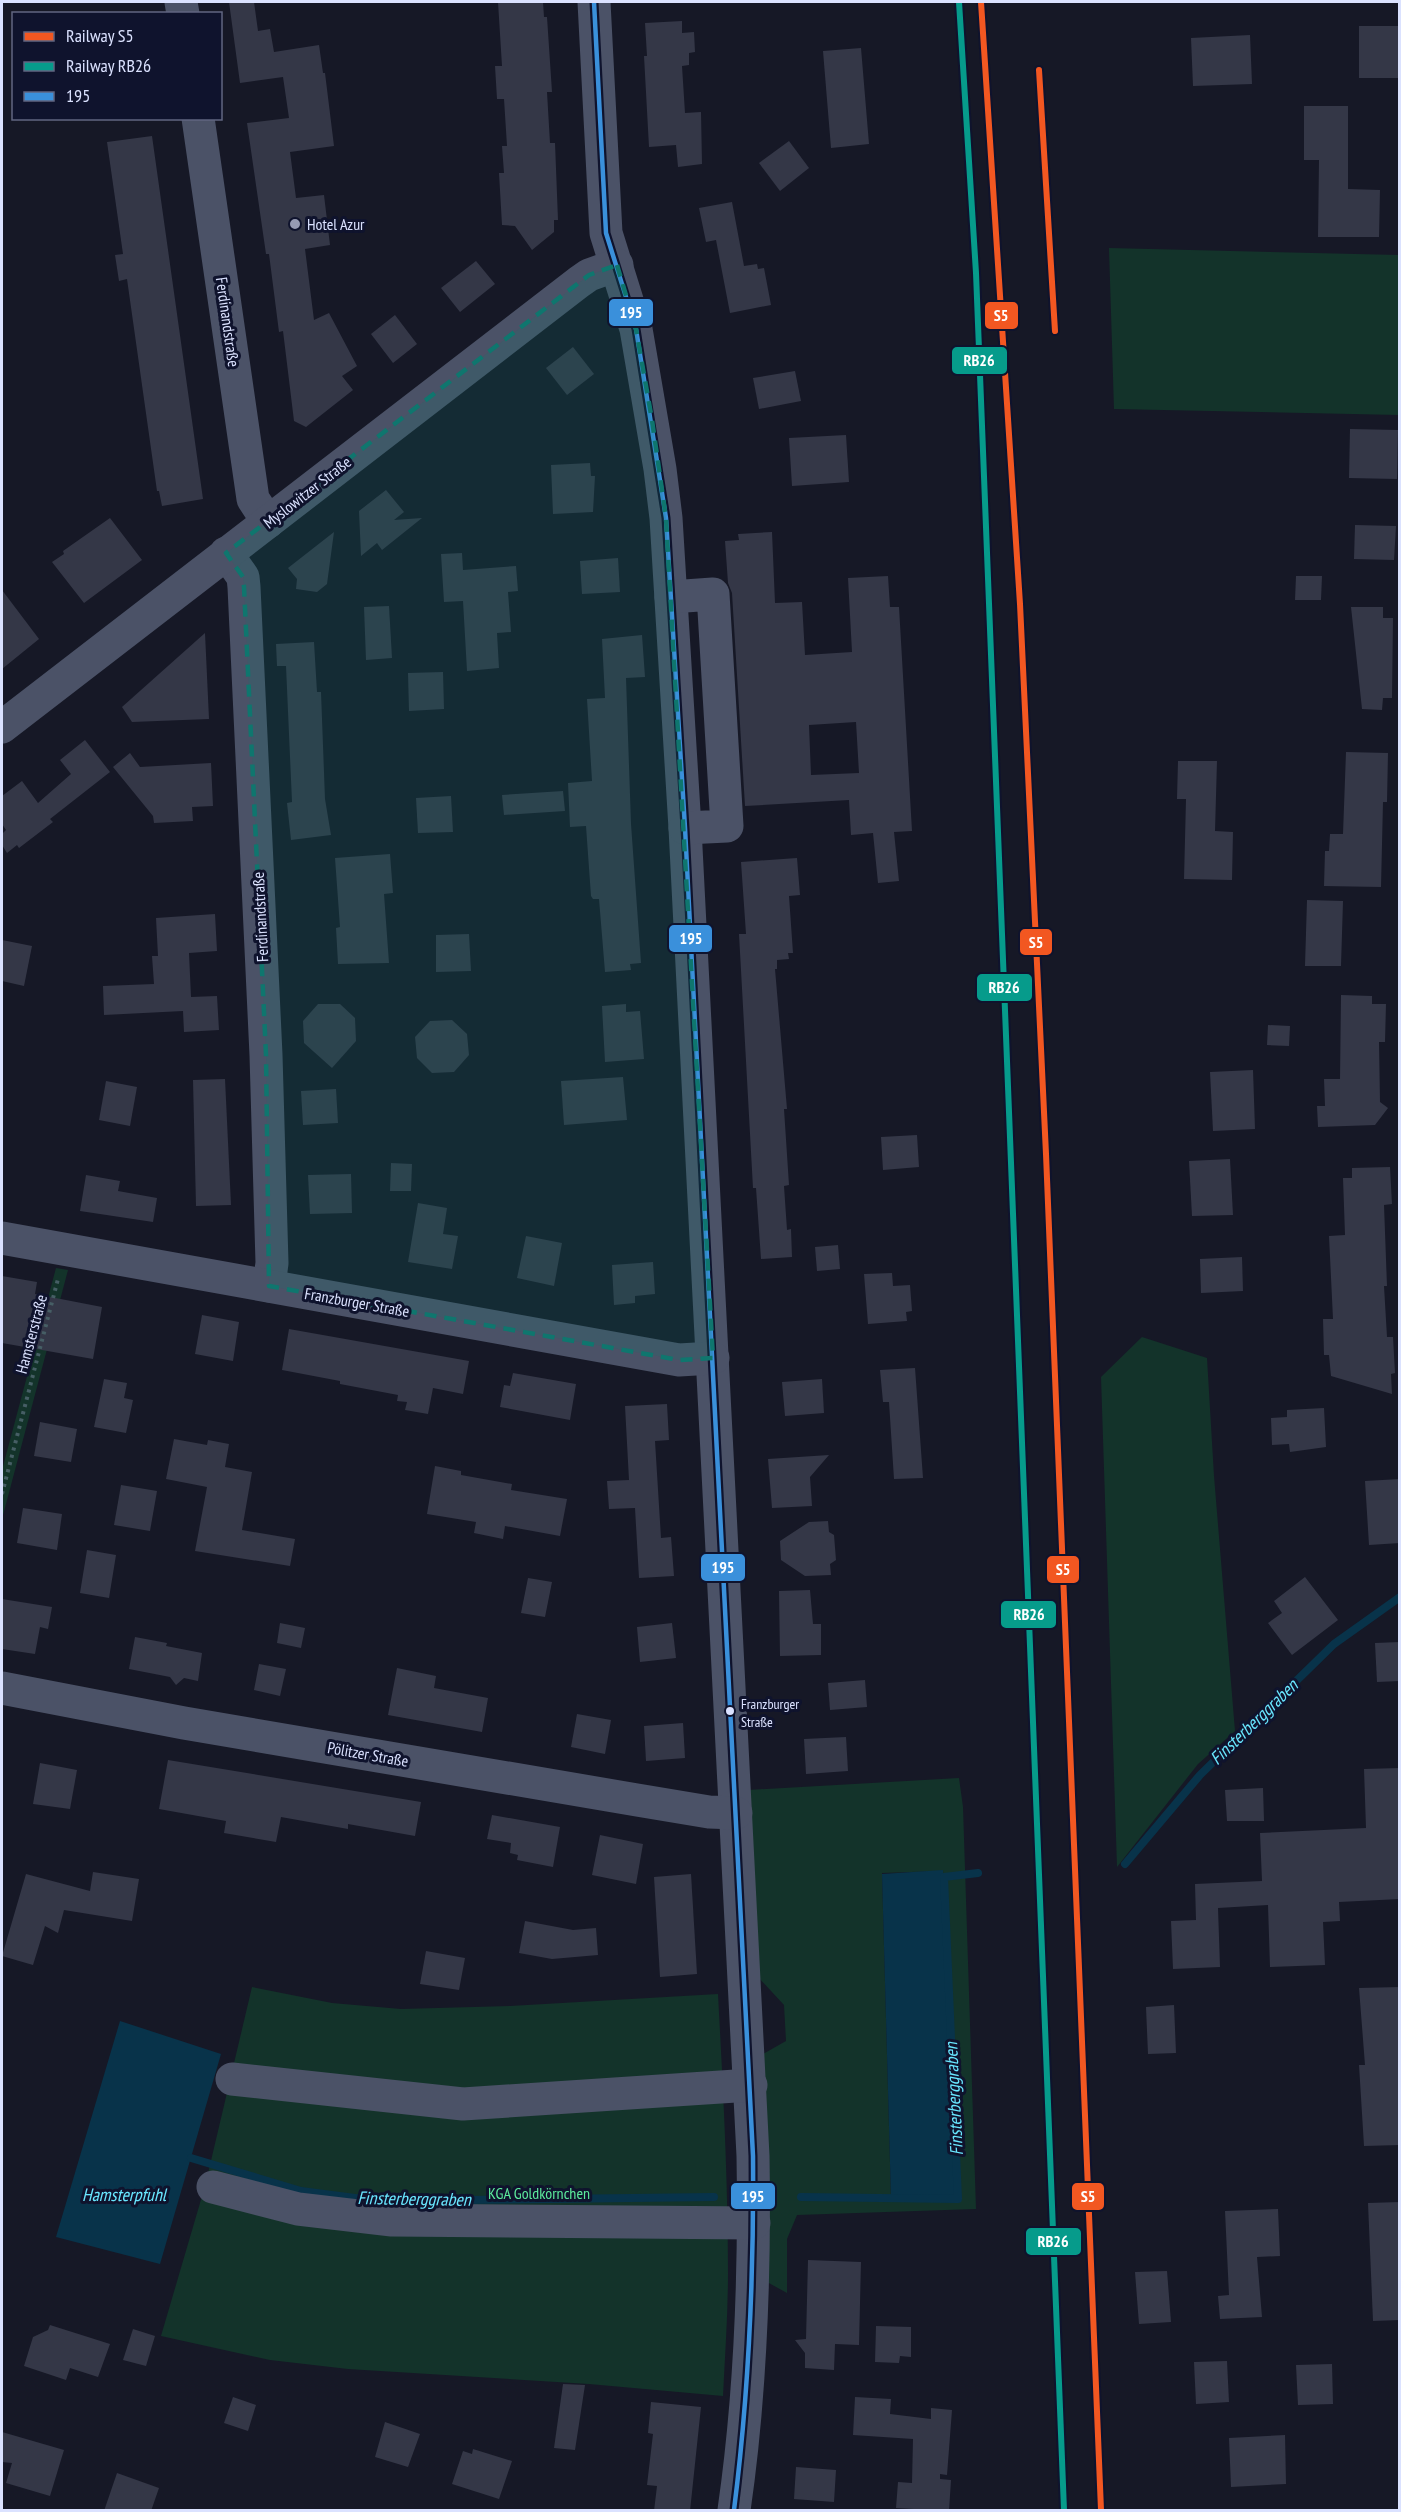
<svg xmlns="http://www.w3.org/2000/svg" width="1401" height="2512" font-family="'PT Sans Narrow',sans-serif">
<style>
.green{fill:#13332a;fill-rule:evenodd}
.water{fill:#08334a}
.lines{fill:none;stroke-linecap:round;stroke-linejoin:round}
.stream{stroke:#08334a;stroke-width:8}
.building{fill:#343747;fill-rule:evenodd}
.path{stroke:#465e65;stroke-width:4;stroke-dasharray:3 4.5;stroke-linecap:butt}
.minor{stroke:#4b5267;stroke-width:33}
.bus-1-casing{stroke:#0f132d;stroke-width:9}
.bus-1{stroke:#3a90db;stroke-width:4.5}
.rail-1-casing{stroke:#0f132d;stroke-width:10}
.rail-2-casing{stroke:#0f132d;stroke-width:10}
.rail-1{stroke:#f25721;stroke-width:6}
.rail-2{stroke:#069b8b;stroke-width:6}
.marked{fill:#0f766e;fill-opacity:0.2;stroke:#0f766e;stroke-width:4.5;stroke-dasharray:12 8;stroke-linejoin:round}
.poi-dot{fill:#969bb3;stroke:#0f132d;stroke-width:2}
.bus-dot{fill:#dbe2ff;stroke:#0f132d;stroke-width:2}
.labels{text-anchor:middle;stroke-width:6;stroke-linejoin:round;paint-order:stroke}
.bus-label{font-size:14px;fill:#dbe2ff;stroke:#0f132d;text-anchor:start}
.poi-label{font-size:16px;fill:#dbe2ff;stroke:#0f132d;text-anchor:start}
.street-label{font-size:16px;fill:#dbe2ff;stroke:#0f132d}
.park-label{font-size:16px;fill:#5cea9c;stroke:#0f132d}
.water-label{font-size:18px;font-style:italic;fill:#69e7ff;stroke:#0f132d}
.line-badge{stroke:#0f132d;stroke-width:2}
.badge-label{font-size:16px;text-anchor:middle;font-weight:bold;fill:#fff}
</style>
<rect width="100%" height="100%" fill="#161826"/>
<g class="green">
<path d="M1109,248L1399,255V415L1114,409Z"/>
<path d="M56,1268L68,1270L2,1519V1470Z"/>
<path d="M1142,1337L1207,1358L1214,1476L1235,1731L1198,1764L1117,1867L1101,1377Z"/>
<path d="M959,1778L963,1807L976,2209L797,2215L787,2239V2293L767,2282L763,2054L786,2041L784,2005L758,1977L748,1790ZM943,1871L958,2199H891L882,1873Z"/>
<path d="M252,1987L332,2003L401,2009L510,2006L718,1994C723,2087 728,2180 728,2273C728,2314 725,2355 723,2396L589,2384L348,2369L270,2360L161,2336L205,2186Z"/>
</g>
<g class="water">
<path d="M943,1870L958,2199H891L882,1874Z"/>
<path d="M120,2021L221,2054L160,2264L56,2237Z"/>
</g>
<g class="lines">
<g class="stream">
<path d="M1125,1864L1200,1775L1334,1644L1400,1597"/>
<path d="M191,2158L301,2191L378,2201L714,2197"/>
<path d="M801,2197L958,2199L944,1877L978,1873"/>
</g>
</g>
<g class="building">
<path d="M229,2H254L258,31L270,29L274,52L319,45L323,73H325L334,146L290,152L296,198L324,195L330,245L305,249L314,320L329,313L357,366L342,376L353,390L306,427L294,421L283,331L279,332L269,254H266L247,123L289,118L283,77L240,83Z"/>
<path d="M498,2H543L544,17H547L552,92H547L550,143H555L558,220H554V232L532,250L515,226L502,225L499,173H504L502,146H507L504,99H497L495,66H502Z"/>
<path d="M682,21V33L694,32L695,52L689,53V65L682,66L685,113L701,112L702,164L678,167L676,145L649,147L644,56H647L645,23Z"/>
<rect x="1359" y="26" width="41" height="52"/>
<path d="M1250,35L1252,84L1193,86L1191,38Z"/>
<path d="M861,48L869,144L831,148L823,51Z"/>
<path d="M1304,106H1348V189L1380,190L1379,237H1318L1319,160H1304Z"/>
<path d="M152,136L203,499L162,506L159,491H157L127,279L119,281L115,255L123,254L107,142Z"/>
<path d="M789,141L809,168L780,191L759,163Z"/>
<path d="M732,202L744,266L757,264L758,269L764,268L771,305L730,313L716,240L706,242L699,208Z"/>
<path d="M476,261L495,284L460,312L441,288Z"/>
<path d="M395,315L417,344L393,363L371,334Z"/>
<path d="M573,347L594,374L567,395L546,368Z"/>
<path d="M795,371L801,401L759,409L753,378Z"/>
<path d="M1350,429L1398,430L1397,479L1349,478Z"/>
<path d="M846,435L849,482L792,486L789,438Z"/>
<path d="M590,463L591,476H595L593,512L553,514L551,465Z"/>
<path d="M386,490L404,512L394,520L422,518L382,550L377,543L361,556L359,511Z"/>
<path d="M110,518L142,560L84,603L52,562L64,554L63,551Z"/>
<path d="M1355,525L1396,526L1394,560L1354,559Z"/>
<path d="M334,532L327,584L317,592L296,589L297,579L288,568Z"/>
<path d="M772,532L775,603L802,602L805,655L852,652L848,578L888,576L890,607H899L912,831L894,832L899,881L878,883L873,833L851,835L849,800L745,806L732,593L728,583L725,541L739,540L738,534ZM856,722L859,773L811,775L809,725Z"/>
<path d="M462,553L463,570L516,566L518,591L508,592L511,632L497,633L499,668L467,671L463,601L444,602L441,554Z"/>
<path d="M618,558L620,592L582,594L580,561Z"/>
<path d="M1296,576H1322L1321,600H1295Z"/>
<path d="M2,590L39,639L2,669Z"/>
<path d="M389,606L392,658L366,660L364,607Z"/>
<path d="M1351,607H1383V618H1393L1392,698H1383L1382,710L1362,709Z"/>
<path d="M205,633L209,719L132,722L122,707Z"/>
<path d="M642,635L645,677L626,678L631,824L641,963L630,964L631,970L605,972L599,899H593L591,896L586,826L570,827L568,783L592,781L587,699L605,698L602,639Z"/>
<path d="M314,642L317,692H321L325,799L331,835L291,840L287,803L292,802L286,666H277L276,644Z"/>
<path d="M443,672L444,709L409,711L408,673Z"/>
<path d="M85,740L110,772L50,819L53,822L19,848L17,845L7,853L2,845V834L6,830L2,824V796L22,781L38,803L71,774L60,760Z"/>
<path d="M1346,752L1388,753L1387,802H1383L1381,887L1324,886L1325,851H1329L1330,834H1343Z"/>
<path d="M130,753L140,767L211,763L213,806L192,807L193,821L154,823L153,816L113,767Z"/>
<path d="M1178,761H1217L1215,831L1233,832L1232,880L1184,879L1186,799H1177Z"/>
<path d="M563,791L565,811L504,815L502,795Z"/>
<path d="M451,796L453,832L418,833L416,798Z"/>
<path d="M390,854L393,893L384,894L389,963L338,964L336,928L340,927L335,858Z"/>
<path d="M797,858L800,895L789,896L793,953H788L789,959L777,960V969H775L787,1109H784L789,1185L784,1186L787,1230L791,1229L792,1257L761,1259L756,1188H753L739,934H746L741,862Z"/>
<path d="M1307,900L1343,901L1341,966H1305Z"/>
<path d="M215,914L217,951L189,953L191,997L217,996L219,1030L184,1032L183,1011L104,1015L103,986L154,984L152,956H158L156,918Z"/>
<path d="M469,934L471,971L436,972V935Z"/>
<path d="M2,940L32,946L24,986L2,981Z"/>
<path d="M1341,995L1372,996V1004H1386L1385,1042H1379L1380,1102L1388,1108L1375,1125L1318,1127L1317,1106H1325L1324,1079H1340Z"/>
<path d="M318,1004H340L355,1018L356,1041L332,1068L304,1043L303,1021Z"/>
<path d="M626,1004V1012L640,1011L644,1059L605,1062L602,1006Z"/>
<path d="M452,1020L467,1034L469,1055L454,1072L432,1073L417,1058L415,1037L430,1021Z"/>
<path d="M1268,1025L1290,1026L1289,1046L1267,1045Z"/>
<path d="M1253,1070L1255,1129L1213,1131L1210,1072Z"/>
<path d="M623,1077L627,1120L564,1125L561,1081Z"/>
<path d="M225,1079L231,1205L196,1206L193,1080Z"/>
<path d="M106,1081L137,1087L130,1126L99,1120Z"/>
<path d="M336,1089L338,1123L303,1125L301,1091Z"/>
<path d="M917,1135L919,1167L883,1170L881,1137Z"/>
<path d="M1230,1159L1233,1215L1192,1216L1189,1161Z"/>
<path d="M391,1163L412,1164L411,1191H390Z"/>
<path d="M1390,1167L1392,1204L1384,1205L1387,1286H1384L1387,1337H1393L1395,1373L1391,1374L1392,1394L1331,1376L1329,1355H1324L1323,1319H1333L1329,1236L1345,1235L1343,1178H1352V1168Z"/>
<path d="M351,1174L352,1213L310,1214L308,1175Z"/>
<path d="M86,1175L120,1181L118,1191L157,1198L153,1222L80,1211Z"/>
<path d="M418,1203L447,1208L443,1234L458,1236L452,1269L408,1262Z"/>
<path d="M526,1236L562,1243L554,1286L517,1278Z"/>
<path d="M838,1245L840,1269L817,1271L815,1247Z"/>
<path d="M1242,1257L1243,1291L1201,1293L1200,1259Z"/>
<path d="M653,1262L655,1294L635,1296V1303L614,1305L612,1265Z"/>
<path d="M892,1273L893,1286L910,1285L912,1311L906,1312L907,1321L868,1324L864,1274Z"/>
<path d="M2,1276L37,1282L35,1294L102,1307L93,1359L2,1343Z"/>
<path d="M202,1315L239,1322L233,1361L195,1354Z"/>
<path d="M289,1329L469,1361L463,1394L433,1388L428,1414L405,1410L407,1402L397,1401L398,1395L340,1384V1381L282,1370Z"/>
<path d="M915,1368L923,1478L894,1479L889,1402H883L880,1370Z"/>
<path d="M513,1373L576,1384L570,1420L500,1407L504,1385L510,1386Z"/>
<path d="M104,1379L127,1383L124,1398L133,1400L126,1433L94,1427Z"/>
<path d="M822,1379L824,1413L785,1416L782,1382Z"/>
<path d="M667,1404L669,1440L655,1441L661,1538L671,1537L674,1576L639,1578L635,1508L609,1509L607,1481L629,1480L625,1406Z"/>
<path d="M1324,1408L1326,1447L1290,1452L1289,1444L1272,1445L1271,1418L1287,1417V1410Z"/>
<path d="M40,1422L77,1429L71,1462L34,1456Z"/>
<path d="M174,1439L207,1445L208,1440L229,1444L225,1467L252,1472L242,1530L295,1539L290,1566L195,1551L207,1487L166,1479Z"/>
<path d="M829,1455L810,1477L812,1506L772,1508L768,1459Z"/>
<path d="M435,1466L461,1471V1475L512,1484L511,1490L567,1499L560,1536L505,1526L503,1539L474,1533L476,1522L427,1514Z"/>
<path d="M1400,1479V1543L1369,1545L1365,1481Z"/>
<path d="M121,1485L157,1491L150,1531L114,1525Z"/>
<path d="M23,1508L62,1514L57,1550L17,1543Z"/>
<path d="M828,1521L829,1532L834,1535L836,1560L830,1564L831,1575L805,1576L781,1560L780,1541L809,1522Z"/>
<path d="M87,1550L116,1555L109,1598L80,1593Z"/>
<path d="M1305,1577L1338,1620L1292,1655L1268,1623L1282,1613L1274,1601Z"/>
<path d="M528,1578L552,1582L545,1617L521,1613Z"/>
<path d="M810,1590L813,1624H821V1655L780,1656L779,1591Z"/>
<path d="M2,1599L52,1607L48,1629L40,1627L35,1654L2,1649Z"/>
<path d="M280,1623L305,1628L301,1648L277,1643Z"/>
<path d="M672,1623L676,1658L640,1662L637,1627Z"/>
<path d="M135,1637L167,1643L166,1646L202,1653L198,1681L184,1678L176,1685L170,1677L129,1669Z"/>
<path d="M1400,1642V1681L1377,1682L1375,1643Z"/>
<path d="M259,1664L286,1669L280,1696L254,1690Z"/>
<path d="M397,1668L436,1676L434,1688L488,1698L482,1732L388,1715Z"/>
<path d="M865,1680L867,1707L830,1710L828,1683Z"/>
<path d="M577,1714L611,1720L605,1754L571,1747Z"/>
<path d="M683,1723L685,1758L646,1761L644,1726Z"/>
<path d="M846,1737L848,1771L806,1774L804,1739Z"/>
<path d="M168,1760L421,1802L415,1836L348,1824V1829L281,1817L276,1842L224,1833L226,1821L159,1809Z"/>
<path d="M40,1763L77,1770L70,1809L33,1804Z"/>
<path d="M1400,1768V1899L1339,1902L1340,1921L1323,1922L1325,1965L1270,1967L1268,1905L1218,1908L1220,1967L1173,1969L1171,1921L1196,1920L1195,1884L1262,1881L1260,1833L1366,1828L1364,1769Z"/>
<path d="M1263,1788L1264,1821H1227L1225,1790Z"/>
<path d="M492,1815L560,1827L553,1867L517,1860L518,1855L510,1853L511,1843L487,1839Z"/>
<path d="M600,1835L643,1844L636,1884L592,1875Z"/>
<path d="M93,1872L139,1879L132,1921L64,1910L58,1933L45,1926L33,1965L2,1956L26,1874L90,1891Z"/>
<path d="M691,1874L697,1974L660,1977L654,1877Z"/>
<path d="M525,1921L573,1930L596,1928L598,1955L552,1959L519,1953Z"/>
<path d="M426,1951L465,1958L459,1990L420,1984Z"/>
<path d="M1400,1987V2145L1364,2146L1359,2065H1365L1359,1988Z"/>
<path d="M1174,2005L1176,2053L1148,2054L1146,2007Z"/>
<path d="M1400,2202V2320L1373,2321L1368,2203Z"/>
<path d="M1278,2209L1280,2256L1257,2257L1262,2317L1220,2319L1218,2296L1229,2295L1225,2211Z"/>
<path d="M808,2260L861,2262L859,2345L835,2344L834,2370L805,2368V2353L795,2340L806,2339Z"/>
<path d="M1167,2271L1171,2322L1139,2324L1135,2272Z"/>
<path d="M50,2325L110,2344L98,2377L70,2368L66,2380L24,2366L33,2337L48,2330Z"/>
<path d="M876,2326L911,2327V2357L900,2356L899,2363L875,2362Z"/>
<path d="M133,2329L155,2336L146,2366L123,2360Z"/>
<path d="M1227,2361L1229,2402L1196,2404L1194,2362Z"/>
<path d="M1332,2364L1333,2404L1298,2405L1296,2365Z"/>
<path d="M563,2384L585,2385L575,2450L554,2448Z"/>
<path d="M233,2397L256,2405L248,2431L224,2423Z"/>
<path d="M855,2397L891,2399L890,2414L931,2419V2408L952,2410L947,2475L940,2474V2479L951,2480L949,2511L896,2508L898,2482L912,2483L913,2439L853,2435Z"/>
<path d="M651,2402L701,2407L690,2511H654L657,2486L647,2485L653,2434L648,2433Z"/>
<path d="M385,2422L420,2434L408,2467L375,2457Z"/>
<path d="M2,2432L64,2450L50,2496L6,2483L12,2463L2,2462Z"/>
<path d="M1285,2435L1286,2484L1231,2487L1229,2438Z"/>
<path d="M473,2449L512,2461L499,2499L452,2484L463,2451L472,2454Z"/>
<path d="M796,2467L836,2470L834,2502L794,2499Z"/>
<path d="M117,2473L159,2488L151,2511H104Z"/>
</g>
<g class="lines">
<path class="path" d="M2,1494L58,1279"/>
<g class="minor">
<path d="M181,2L183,14"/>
<path d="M594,2L606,233L636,329L660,469L666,518L685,828L753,2156C755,2275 751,2393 734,2510"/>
<path d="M198,118L253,499L268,522"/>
<path d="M226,553L243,577L244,587L266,1055L272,1263L269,1286"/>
<path d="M671,597L713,594L727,826L685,828"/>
<path d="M2,727L579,282L589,275L617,265"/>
<path d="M2,1238L679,1360L713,1358"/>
<path d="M2,1688L184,1723L637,1800L709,1812L736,1813"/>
<path d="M232,2079L463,2104L751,2085"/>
<path d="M213,2187L298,2209L392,2220L754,2223"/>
</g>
<defs>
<path id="bus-1" d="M594,2L606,233L636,329L666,518L685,828L753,2156C754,2275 749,2392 734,2510"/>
</defs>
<use href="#bus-1" class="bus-1-casing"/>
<use href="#bus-1" class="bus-1"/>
<defs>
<g id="rail-1">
<path d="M981,2L1020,604L1046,1154L1101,2510"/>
<path d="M1039,70L1055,331"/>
</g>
<path id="rail-2" d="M959,2L976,273L1064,2510"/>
</defs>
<use href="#rail-1" class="rail-1-casing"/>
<use href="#rail-2" class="rail-2-casing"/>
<use href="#rail-1" class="rail-1"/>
<use href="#rail-2" class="rail-2"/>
</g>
<path class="marked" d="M617,265L636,329L652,420L666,518L713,1358L679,1360L269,1286L266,1055L244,587L243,577L226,553L589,275Z"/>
<circle class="poi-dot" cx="295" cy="224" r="6"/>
<circle class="bus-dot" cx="730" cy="1711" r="5"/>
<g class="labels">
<g class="bus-label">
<text x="741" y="1709">Franzburger<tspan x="741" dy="18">Straße</tspan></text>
</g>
<g class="poi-label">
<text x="307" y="230">Hotel Azur</text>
</g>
<g class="street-label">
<text transform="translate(228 322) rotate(82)" y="6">Ferdinandstraße</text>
<text transform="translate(307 492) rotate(-38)" y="6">Myslowitzer Straße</text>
<text transform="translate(260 917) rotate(-93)" y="6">Ferdinandstraße</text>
<text transform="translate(357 1302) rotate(10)" y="6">Franzburger Straße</text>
<text transform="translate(31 1334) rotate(-75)" y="6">Hamsterstraße</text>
<text transform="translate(368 1754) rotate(10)" y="6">Pölitzer Straße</text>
</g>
<g class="park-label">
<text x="539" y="2199">KGA Goldkörnchen</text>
</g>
<g class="water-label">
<text transform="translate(1254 1722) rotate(-44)" y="6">Finsterberggraben</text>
<text transform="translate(954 2099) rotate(-93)" y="6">Finsterberggraben</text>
<text x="124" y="2201">Hamsterpfuhl</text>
<text transform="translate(414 2199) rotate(1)" y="6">Finsterberggraben</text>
</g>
</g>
<g class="line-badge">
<rect x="608" y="298" width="46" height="29" rx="6" fill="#3a90db"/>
<rect x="984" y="301" width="35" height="29" rx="6" fill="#f25721"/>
<rect x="951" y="346" width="57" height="29" rx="6" fill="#069b8b"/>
<rect x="668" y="924" width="45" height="29" rx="6" fill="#3a90db"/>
<rect x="1019" y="928" width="34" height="28" rx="6" fill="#f25721"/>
<rect x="976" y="973" width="57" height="29" rx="6" fill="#069b8b"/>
<rect x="700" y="1553" width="46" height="29" rx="6" fill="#3a90db"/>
<rect x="1046" y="1555" width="34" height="29" rx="6" fill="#f25721"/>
<rect x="1000" y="1600" width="57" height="29" rx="6" fill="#069b8b"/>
<rect x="730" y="2182" width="46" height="28" rx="6" fill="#3a90db"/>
<rect x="1071" y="2182" width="34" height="29" rx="6" fill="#f25721"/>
<rect x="1025" y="2227" width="57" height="29" rx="6" fill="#069b8b"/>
</g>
<g class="badge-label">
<text x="631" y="318">195</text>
<text x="1001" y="321">S5</text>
<text x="979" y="366">RB26</text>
<text x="691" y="944">195</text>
<text x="1036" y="948">S5</text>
<text x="1004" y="993">RB26</text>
<text x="723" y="1573">195</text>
<text x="1063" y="1575">S5</text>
<text x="1029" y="1620">RB26</text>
<text x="753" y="2202">195</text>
<text x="1088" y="2202">S5</text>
<text x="1053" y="2247">RB26</text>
</g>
<rect width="1401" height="2512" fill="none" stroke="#dbe2ff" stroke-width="6"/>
<rect x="12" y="12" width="210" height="108" fill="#0f132d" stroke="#616681" stroke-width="1.5"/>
<rect x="24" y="32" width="30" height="9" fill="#f25721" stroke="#616681" stroke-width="1.5"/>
<text x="66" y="42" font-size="18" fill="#dbe2ff">Railway S5</text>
<rect x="24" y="62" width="30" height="9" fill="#069b8b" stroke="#616681" stroke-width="1.5"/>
<text x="66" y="72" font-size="18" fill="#dbe2ff">Railway RB26</text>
<rect x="24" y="92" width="30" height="9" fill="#3a90db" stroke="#616681" stroke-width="1.5"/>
<text x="66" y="102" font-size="18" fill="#dbe2ff">195</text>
</svg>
